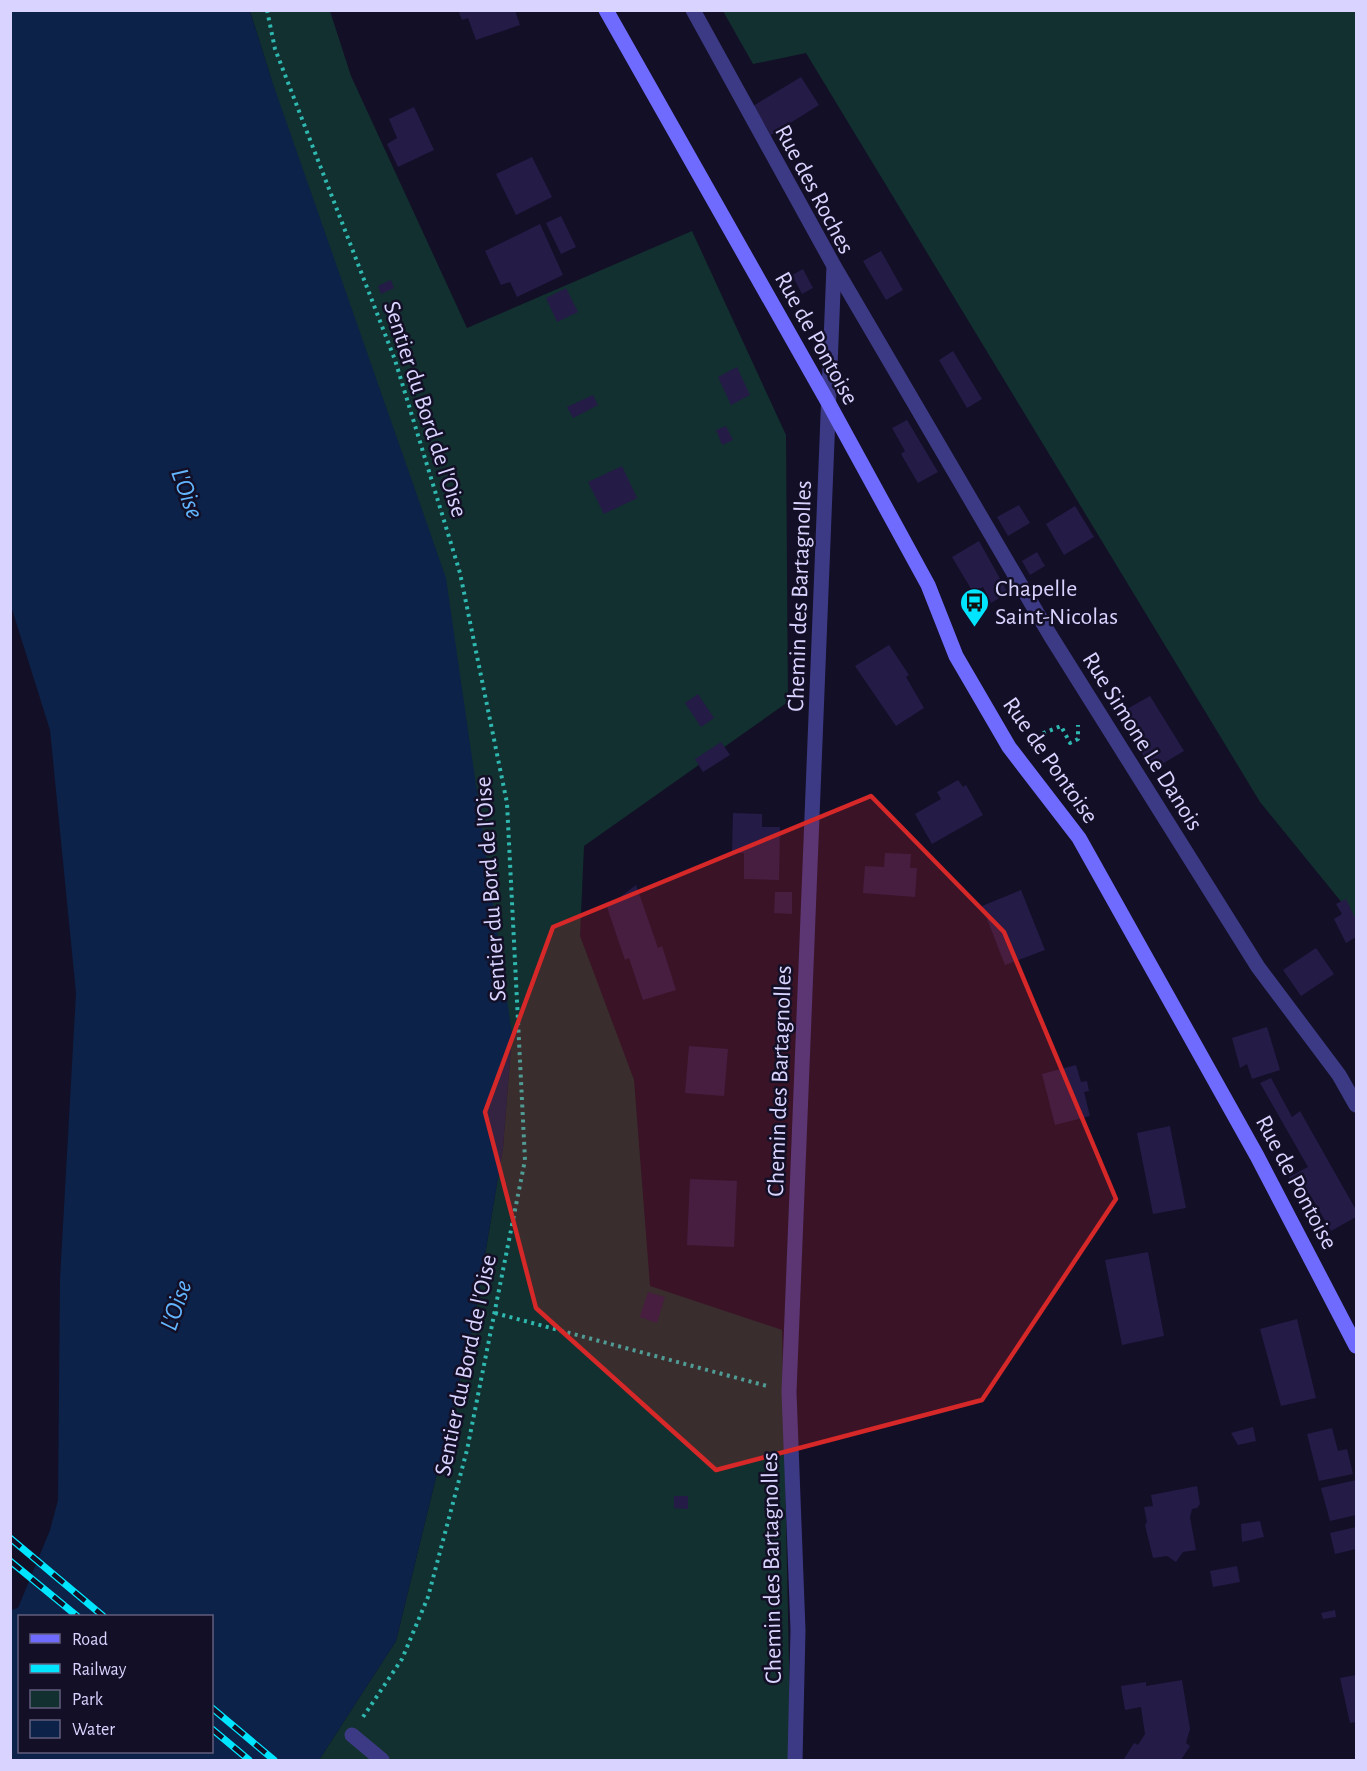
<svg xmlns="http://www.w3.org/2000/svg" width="1367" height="1771" font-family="'Alegreya Sans',sans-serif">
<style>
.green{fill:#12302f}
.water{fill:#0c2248;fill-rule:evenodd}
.building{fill:#241b47}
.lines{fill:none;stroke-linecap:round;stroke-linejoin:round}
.path{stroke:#2fb8b0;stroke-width:4;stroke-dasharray:3 4.5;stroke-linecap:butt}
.minor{stroke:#3d3a85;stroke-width:15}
.secondary{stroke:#6f6bff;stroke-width:15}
.rail-casing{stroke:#00e5ff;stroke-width:7}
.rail{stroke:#130f26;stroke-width:4.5;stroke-dasharray:14;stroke-linecap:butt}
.marked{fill:#d62828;fill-opacity:0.2;stroke:#d62828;stroke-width:4.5;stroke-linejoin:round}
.labels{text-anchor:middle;stroke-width:5;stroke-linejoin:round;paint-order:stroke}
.street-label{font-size:24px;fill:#d9d4ff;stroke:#130f26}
.poi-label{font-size:24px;fill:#d9d4ff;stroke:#130f26;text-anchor:start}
.water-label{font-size:26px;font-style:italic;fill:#62b6ff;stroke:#130f26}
</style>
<rect width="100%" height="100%" fill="#130f26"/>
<g class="green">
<path d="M250,11H330L351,76L467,328L692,231L786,435L788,702L584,846L580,936L634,1080L650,1286L782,1330L791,1760H319L396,1641L473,1326L503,1148L512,1034L271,78Z"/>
<path d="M723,11H1356V920L1260,802L806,53L753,64Z"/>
</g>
<path class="water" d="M11,10L250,11L271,78L446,578L512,1034L503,1148L473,1326L396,1641L319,1760H11V1610L18,1608L50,1530L58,1500L60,1279L76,993L50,730L11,606ZM20,1616H212V1752H20Z"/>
<g class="building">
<path d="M458,10H515L520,25L476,40L468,18L462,20Z"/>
<path d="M801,77L819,105L771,135L753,106Z"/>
<path d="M414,107L434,150L398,167L387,144L397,138L389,119Z"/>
<path d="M532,157L552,197L516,215L496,174Z"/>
<path d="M561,216L576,247L561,254L546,223Z"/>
<path d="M540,224L563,275L517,297L510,282L501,285L485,251Z"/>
<path d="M881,251L903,290L886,300L863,261Z"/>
<path d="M803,269L813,288L802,294L792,275Z"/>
<path d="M391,280L394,288L381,294L378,286Z"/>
<path d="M566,288L578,312L557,322L546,298Z"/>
<path d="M953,351L982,399L967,408L939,360Z"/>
<path d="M737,367L750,395L731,405L718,377Z"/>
<path d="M593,395L598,405L573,418L567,407Z"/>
<path d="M907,420L938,472L918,483L901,454L905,451L892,428Z"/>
<path d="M726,426L733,440L722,445L716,430Z"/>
<path d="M622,466L637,498L604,514L588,482Z"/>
<path d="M1019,505L1030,523L1008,536L997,517Z"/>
<path d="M1075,506L1094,537L1064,555L1046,524Z"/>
<path d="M979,541L1008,593L991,603L983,587L973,592L952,557Z"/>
<path d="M1037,552L1045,566L1030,575L1022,561Z"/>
<path d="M889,645L909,675L906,677L924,708L896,726L855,666Z"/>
<path d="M698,694L714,718L701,727L685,703Z"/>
<path d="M1150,696L1184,751L1152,770L1118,714Z"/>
<path d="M721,742L730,755L703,772L695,759Z"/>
<path d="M958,780L963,787L966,785L983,815L932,844L915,814L941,799L937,792Z"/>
<path d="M733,813L762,814V827H780L779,880L744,879V853H732Z"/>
<path d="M885,853L911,854L910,868H917L915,897L863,893L865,866L884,867Z"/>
<path d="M636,885L658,948L662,946L676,990L643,1000L629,958L625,960L607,907Z"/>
<path d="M1021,890L1045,950L1005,965L982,906Z"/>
<path d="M775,892H792V914L774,913Z"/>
<path d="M1346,899L1356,920V937L1346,943L1334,919L1342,914L1336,904Z"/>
<path d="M1316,948L1334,974L1301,996L1283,970Z"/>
<path d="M1267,1027L1280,1070L1252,1079L1247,1064L1240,1068L1232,1038Z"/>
<path d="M689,1046L728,1049L724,1096L685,1093Z"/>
<path d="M1076,1065L1081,1082L1087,1081L1089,1091L1084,1092L1090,1116L1055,1125L1042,1074Z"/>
<path d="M1271,1078L1292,1117L1300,1111L1356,1210V1217L1331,1231L1309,1193L1301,1197L1289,1177L1308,1167L1260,1083Z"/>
<path d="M1170,1126L1186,1208L1153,1214L1137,1133Z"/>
<path d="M690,1179L737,1181L734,1247L687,1245Z"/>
<path d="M1148,1252L1164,1336L1122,1345L1105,1260Z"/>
<path d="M648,1292L665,1297L657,1323L640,1317Z"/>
<path d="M1297,1319L1316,1398L1281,1406L1260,1329Z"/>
<path d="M1253,1427L1256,1441L1238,1445L1231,1433Z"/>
<path d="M1332,1428L1338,1451L1347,1449L1353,1474L1319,1481L1307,1434Z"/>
<path d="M1356,1480V1515L1330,1521L1321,1488Z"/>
<path d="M1197,1486L1200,1504L1197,1508L1192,1509L1190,1517L1196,1550L1183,1552L1176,1562L1167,1556L1153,1558L1145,1525L1147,1522L1144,1507L1153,1506L1151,1495Z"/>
<path d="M674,1496H688V1509L674,1508Z"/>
<path d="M1260,1521L1264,1537L1242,1542L1241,1524Z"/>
<path d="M1356,1527V1549L1335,1554L1330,1533Z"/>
<path d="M1237,1566L1240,1582L1213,1587L1210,1571Z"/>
<path d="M1335,1610L1336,1617L1323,1619L1321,1613Z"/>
<path d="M1356,1675V1722L1350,1723L1340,1678Z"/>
<path d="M1182,1680L1190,1729L1186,1743L1190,1746L1181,1760L1124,1759L1134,1743L1138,1745L1145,1734L1141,1707L1125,1710L1121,1686L1146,1682V1686Z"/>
</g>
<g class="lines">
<g class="path">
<path d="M267,10L275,49L395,360L460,573L507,803L525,1160L467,1450L428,1597L402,1659L363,1717"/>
<path d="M1029,739L1061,726L1070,743L1078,739V725"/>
<path d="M495,1313L767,1386"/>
</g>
<g class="minor">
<path d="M693,10L834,266L1050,635L1258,967L1339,1075L1356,1105"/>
<path d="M352,1735L382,1760"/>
<path d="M795,1760L798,1630L789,1392L834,266"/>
</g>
<path class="secondary" d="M606,10L829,404L928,585L956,656L1009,747L1079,838L1257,1156L1356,1346"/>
<defs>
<g id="rail">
<path d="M10,1538L103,1616"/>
<path d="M10,1561L77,1616"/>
<path d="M212,1708L274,1760"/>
<path d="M212,1729L249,1760"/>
</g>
</defs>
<use href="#rail" class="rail-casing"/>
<use href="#rail" class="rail"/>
</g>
<path class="marked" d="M871,796L1004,932L1116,1199L982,1400L716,1470L536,1308L485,1112L553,927Z"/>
<defs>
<symbol id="bus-pin" viewBox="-11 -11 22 30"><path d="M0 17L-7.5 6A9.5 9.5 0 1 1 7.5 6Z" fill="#00e5ff" stroke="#130f26"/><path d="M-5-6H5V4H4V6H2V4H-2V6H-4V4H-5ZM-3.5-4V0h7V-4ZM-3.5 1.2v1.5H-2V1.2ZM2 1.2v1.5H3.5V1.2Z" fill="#111"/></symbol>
</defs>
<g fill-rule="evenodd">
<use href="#bus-pin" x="958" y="586" width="33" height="45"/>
</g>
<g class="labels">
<g class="street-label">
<text transform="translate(815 189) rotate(62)" y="8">Rue des Roches</text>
<text transform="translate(817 338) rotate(61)" y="8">Rue de Pontoise</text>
<text transform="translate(426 409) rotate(72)" y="8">Sentier du Bord de l'Oise</text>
<text transform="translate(799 596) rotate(-88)" y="8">Chemin des Bartagnolles</text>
<text transform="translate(1143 741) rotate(58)" y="8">Rue Simone Le Danois</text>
<text transform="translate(1051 760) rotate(55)" y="8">Rue de Pontoise</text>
<text transform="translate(490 889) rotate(-94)" y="8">Sentier du Bord de l'Oise</text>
<text transform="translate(779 1081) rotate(-88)" y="8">Chemin des Bartagnolles</text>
<text transform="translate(1297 1182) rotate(62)" y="8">Rue de Pontoise</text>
<text transform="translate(465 1365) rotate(-78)" y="8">Sentier du Bord de l'Oise</text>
<text transform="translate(771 1568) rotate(-91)" y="8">Chemin des Bartagnolles</text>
</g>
<g class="poi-label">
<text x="995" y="596">Chapelle<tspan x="995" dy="28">Saint-Nicolas</tspan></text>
</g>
<g class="water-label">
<text transform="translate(188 493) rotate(70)" y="9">L'Oise</text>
<text transform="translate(175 1305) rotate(-71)" y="9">L'Oise</text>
</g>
</g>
<rect width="1367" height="1771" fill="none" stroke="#d9d4ff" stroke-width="24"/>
<rect x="18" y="1615" width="195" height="138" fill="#130f26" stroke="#625e7d" stroke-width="1.5"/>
<rect x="30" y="1634" width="30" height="9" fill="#6f6bff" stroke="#625e7d" stroke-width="1.5"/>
<text x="72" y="1645" font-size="18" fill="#d9d4ff">Road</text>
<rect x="30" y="1664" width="30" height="9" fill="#00e5ff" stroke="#625e7d" stroke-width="1.5"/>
<text x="72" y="1675" font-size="18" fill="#d9d4ff">Railway</text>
<rect x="30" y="1690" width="30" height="18" fill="#12302f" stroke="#625e7d" stroke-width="1.5"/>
<text x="72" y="1705" font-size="18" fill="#d9d4ff">Park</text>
<rect x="30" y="1720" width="30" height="18" fill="#0c2248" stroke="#625e7d" stroke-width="1.5"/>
<text x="72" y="1735" font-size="18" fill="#d9d4ff">Water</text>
</svg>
